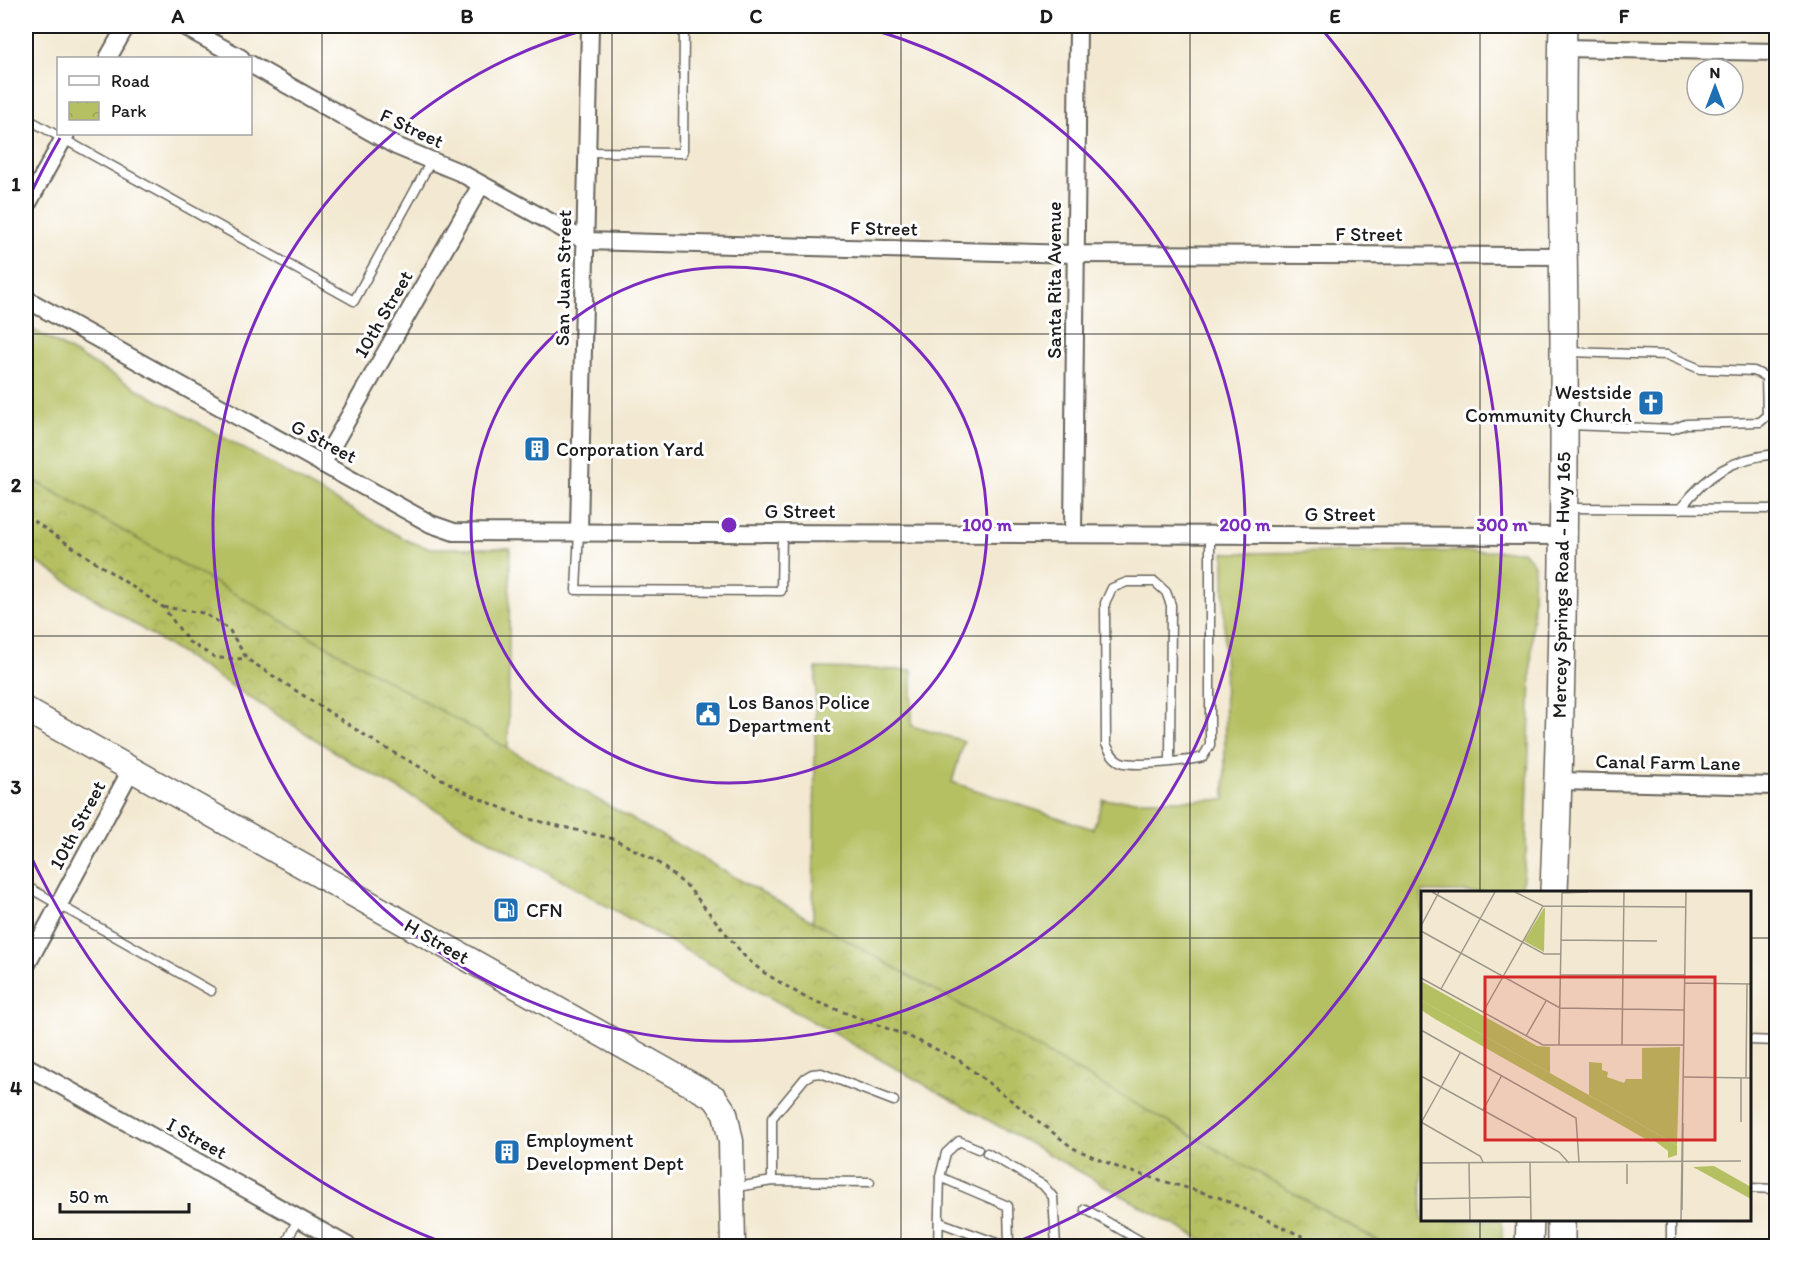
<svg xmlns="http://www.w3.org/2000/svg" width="1802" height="1272" font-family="Itim,sans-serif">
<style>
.green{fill:#b5c062;stroke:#686e3f;stroke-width:1.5}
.park{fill:url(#park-crowns);stroke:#686e3f;stroke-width:1.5}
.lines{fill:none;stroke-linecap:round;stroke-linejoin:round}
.lane-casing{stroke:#67645c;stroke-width:11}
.street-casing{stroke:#67645c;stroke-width:20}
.secondary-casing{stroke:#67645c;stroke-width:27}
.primary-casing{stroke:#67645c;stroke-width:30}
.path{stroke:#67645c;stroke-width:3;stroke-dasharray:4.5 4.5;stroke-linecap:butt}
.lane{stroke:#fff;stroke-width:8}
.street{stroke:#fff;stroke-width:16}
.secondary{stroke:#fff;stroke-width:24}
.primary{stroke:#fff;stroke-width:27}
.grid{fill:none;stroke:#1c1c1c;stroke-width:1.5;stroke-opacity:0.55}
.ring{fill:none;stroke:#7b2cbf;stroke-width:3}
.labels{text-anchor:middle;stroke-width:6;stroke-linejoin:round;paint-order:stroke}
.street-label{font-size:20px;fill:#1c1c1c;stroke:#fff}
.poi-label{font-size:20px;fill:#1c1c1c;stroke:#fff;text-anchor:start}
.inset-road{fill:none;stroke:#9d9789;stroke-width:1.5}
.view{fill:#d62828;fill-opacity:0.15;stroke:#d62828;stroke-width:3}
.inset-edge{fill:none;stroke:#1c1c1c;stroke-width:3}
.centre{fill:#7b2cbf;stroke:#fff;stroke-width:3}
.ring-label{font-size:18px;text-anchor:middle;font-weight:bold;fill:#7b2cbf;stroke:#fff;stroke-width:6;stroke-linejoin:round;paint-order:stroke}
.neatline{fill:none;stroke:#1c1c1c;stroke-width:2}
.grid-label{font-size:20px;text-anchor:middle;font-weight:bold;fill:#1c1c1c}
</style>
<defs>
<pattern id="park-crowns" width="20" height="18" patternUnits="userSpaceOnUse" patternTransform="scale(1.5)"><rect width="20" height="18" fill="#b5c062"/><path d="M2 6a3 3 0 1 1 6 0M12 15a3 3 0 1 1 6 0" fill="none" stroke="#9ba454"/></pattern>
</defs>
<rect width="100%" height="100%" fill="#fff"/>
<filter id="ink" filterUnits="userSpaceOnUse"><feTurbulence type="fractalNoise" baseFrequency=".0167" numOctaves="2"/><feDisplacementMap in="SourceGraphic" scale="12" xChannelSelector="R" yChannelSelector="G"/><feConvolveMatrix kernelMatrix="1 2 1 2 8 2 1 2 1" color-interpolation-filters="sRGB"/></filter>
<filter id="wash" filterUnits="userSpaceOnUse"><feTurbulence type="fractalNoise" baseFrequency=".008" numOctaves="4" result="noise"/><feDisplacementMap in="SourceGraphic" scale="24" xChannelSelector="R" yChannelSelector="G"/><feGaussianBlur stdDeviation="1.35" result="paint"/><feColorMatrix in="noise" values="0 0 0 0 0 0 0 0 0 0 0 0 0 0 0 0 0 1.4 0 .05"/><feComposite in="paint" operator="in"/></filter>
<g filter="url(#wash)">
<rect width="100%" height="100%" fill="#f3e9d2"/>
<g class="green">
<path d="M26,326L408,541L429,548H510L508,749L26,476Z"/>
<path d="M1523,551L1534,564L1526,851L1521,892H1422V1220H1502V1246H1387L813,922L816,668L912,670V726L964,741L952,782L1093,829L1103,800H1225L1224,553Z"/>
</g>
<path class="park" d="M26,476L1387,1246H1212L354,764L26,555Z"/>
</g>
<g filter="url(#ink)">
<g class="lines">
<defs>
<g id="lane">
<path d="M26,118L354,301L431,161"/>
<path d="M587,152L683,153L684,26"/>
<path d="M1568,352L1667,355L1700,369L1754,371L1766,377L1767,416L1760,422L1686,424L1673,429L1569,425"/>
<path d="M1566,508L1776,509"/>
<path d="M1680,509C1707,474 1733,458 1776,454"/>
<path d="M579,531L576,590L781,591L782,532"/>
<path d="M1170,762L1171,605L1166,592L1155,582H1127L1112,588L1105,603L1106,744C1110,751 1113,759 1121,762C1134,767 1189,761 1203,757L1210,745V534"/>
<path d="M26,886L211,991"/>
<path d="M1750,1040L1776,1041"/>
<path d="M987,1153L1043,1185L1053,1197L1056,1246"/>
<path d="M940,1177L1008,1206L1009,1246"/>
<path d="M772,1181V1118L805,1078L812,1074L821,1073L894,1101"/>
<path d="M732,1188L772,1181L870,1182"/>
<path d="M1750,1188L1776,1189"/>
<path d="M1085,1209L1149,1246"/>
<path d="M939,1222L1005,1246"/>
<path d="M285,1246L298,1218"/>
<path d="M938,1246L940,1177L946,1153L959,1141L978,1149"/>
<path d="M1671,1246V1220"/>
</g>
<g id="street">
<path d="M183,26L241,58"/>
<path d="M1562,48L1776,52"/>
<path d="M108,58L126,26"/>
<path d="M250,64L396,146L459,172L585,241L1075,254L1561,256"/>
<path d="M26,207L66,134"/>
<path d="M26,299L431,524L454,532L1562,536"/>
<path d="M322,464L481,185"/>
<path d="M579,531L590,26"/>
<path d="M1073,534L1078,26"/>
<path d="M1558,781L1776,786"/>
<path d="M26,966L132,768"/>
<path d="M26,1066L348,1246"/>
</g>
<path id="secondary" d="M26,710L715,1098L725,1113L731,1141L733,1246"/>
<g id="primary">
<path d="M1554,892C1561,713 1565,532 1564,352C1564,243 1560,135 1563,26"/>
<path d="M1529,1246L1530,1220"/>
<path d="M1561,1246V1220"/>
</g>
</defs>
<use href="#lane" class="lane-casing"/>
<use href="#street" class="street-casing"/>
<use href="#secondary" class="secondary-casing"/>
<use href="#primary" class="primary-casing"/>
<g class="path">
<path d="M26,516L163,607L189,642L216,658L247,659"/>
<path d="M163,607L203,613L217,621L230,631L247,659L380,745L469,794L525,818L614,839L656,861L688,887L746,958L763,972L806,998L910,1037L959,1060L1073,1148L1122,1169L1218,1197L1323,1246"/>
</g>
<use href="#lane" class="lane"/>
<use href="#street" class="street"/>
<use href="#secondary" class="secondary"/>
<use href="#primary" class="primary"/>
</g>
</g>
<path class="grid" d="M322,26V1246M612,26V1246M901,26V1246M1190,26V1246M1480,26V892M26,334H1776M26,636H1776M26,938H1422M1750,938H1776M1480,1220V1246"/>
<g class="ring">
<circle cx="729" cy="525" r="258"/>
<path d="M863 27A516 516 0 1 1 595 27"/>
<path d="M446 1244A773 773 0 0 1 26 846M26 204A773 773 0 0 1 60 138M1321 28A773 773 0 0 1 1012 1244"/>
</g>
<defs>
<symbol id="church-square" viewBox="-11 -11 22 22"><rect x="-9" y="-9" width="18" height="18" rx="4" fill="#1f6fb2" stroke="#fff"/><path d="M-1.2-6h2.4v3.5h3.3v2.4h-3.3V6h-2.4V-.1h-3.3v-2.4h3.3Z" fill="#fff"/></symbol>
<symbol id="building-square" viewBox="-11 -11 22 22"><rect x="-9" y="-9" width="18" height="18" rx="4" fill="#1f6fb2" stroke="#fff"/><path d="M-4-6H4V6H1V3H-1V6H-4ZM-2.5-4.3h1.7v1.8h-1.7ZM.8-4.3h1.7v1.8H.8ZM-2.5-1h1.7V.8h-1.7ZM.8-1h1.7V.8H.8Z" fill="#fff"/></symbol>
<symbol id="civic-square" viewBox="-11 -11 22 22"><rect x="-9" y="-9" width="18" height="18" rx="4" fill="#1f6fb2" stroke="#fff"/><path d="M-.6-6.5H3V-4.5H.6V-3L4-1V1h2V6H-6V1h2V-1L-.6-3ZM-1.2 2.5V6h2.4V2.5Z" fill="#fff"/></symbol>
<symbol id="fuel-square" viewBox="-11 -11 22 22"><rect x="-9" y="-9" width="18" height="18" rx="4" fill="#1f6fb2" stroke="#fff"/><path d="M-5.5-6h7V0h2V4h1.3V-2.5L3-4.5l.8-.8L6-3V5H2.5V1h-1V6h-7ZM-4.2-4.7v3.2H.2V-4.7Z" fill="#fff"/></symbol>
</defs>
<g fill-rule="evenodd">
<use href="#church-square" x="1636" y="388" width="30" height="30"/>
<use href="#building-square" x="522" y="434" width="30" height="30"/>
<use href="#civic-square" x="693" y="699" width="30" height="30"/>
<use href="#fuel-square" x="491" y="895" width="30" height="30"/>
<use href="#building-square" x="492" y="1137" width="30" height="30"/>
</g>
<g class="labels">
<g class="street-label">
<text transform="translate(412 128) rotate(25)" y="7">F Street</text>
<text transform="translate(884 228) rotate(1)" y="7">F Street</text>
<text x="1369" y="241">F Street</text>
<text transform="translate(563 278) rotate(-89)" y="7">San Juan Street</text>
<text transform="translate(1054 280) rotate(-90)" y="7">Santa Rita Avenue</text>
<text transform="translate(383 314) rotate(-60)" y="7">10th Street</text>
<text transform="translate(324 441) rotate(28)" y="7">G Street</text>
<text x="800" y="518">G Street</text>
<text x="1340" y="521">G Street</text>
<text transform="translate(1561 585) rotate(-89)" y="7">Mercey Springs Road - Hwy 165</text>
<text transform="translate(1668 762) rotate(1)" y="7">Canal Farm Lane</text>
<text transform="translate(77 825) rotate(-62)" y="7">10th Street</text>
<text transform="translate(437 941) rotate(30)" y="7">H Street</text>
<text transform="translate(197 1138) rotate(29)" y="7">I Street</text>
</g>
<g class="poi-label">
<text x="1632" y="399" text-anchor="end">Westside<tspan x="1632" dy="23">Community Church</tspan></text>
<text x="556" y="456">Corporation Yard</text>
<text x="728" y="709">Los Banos Police<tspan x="728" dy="23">Department</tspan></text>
<text x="526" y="917">CFN</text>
<text x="526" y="1147">Employment<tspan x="526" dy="23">Development Dept</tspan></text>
</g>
</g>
<g transform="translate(1421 891)">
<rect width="330" height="330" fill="#f3e9d2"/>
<path d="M0,90L116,155L129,156V182L0,109ZM259,156L256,254L168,204V171L181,172V179L187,181L186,186L203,192L205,188H221V157Z" fill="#b5c062"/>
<path d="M123,17H124L123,61L103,50ZM0,109L256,254V264L247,267V260L230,247L228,250L14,128L0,119ZM293,275L330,296V308L272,276Z" fill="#b5c062"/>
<path class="inset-road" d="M11,1L123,63H140M94,1L122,15L265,16M141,2L167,1M0,35L18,1M0,40L139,117L263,119M140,49L236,50M139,84H264M0,87L122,154H263M264,92L330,93M20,98L74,1M62,121L122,15M0,139L155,227L158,271M105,145L125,110M138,154L141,1M201,154L203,1M0,185L138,261L148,272M263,186L330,187M320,187V231M325,187L326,93M62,219L81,184M0,231L59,265L62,271M0,232L39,162M0,272L320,270M48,272L49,329M109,272L110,329M206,293V273M0,308L110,306M261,319L262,232M260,329L265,1"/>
<path class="view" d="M64,86H294V249H64Z"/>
<rect width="330" height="330" class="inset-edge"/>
</g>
<circle cx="729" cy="525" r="9" class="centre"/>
<g class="ring-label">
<text x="987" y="531">100 m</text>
<text x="1245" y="531">200 m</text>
<text x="1502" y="531">300 m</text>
</g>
<rect width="1802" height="1272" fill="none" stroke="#fff" stroke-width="66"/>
<rect x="57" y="57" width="195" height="78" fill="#ffffff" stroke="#a4a4a4" stroke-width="1.5"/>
<rect x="69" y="76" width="30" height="9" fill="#ffffff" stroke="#a4a4a4" stroke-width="1.5"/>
<text x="111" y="87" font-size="18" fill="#1c1c1c">Road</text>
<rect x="69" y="102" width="30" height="18" fill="url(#park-crowns)" stroke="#a4a4a4" stroke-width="1.5"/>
<text x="111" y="117" font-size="18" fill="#1c1c1c">Park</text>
<g transform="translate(1715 87)"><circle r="28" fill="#ffffff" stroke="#a4a4a4" stroke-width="1.5"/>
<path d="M0-4.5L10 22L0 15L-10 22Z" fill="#1f6fb2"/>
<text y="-9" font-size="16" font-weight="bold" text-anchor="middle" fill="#1c1c1c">N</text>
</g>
<path d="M60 1203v9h129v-9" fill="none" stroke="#1c1c1c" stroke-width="3"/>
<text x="69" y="1203" font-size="18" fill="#1c1c1c" stroke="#ffffff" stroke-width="4.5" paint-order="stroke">50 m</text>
<rect x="33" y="33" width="1736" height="1206" class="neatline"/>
<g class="grid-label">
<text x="178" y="23">A</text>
<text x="467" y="23">B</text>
<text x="756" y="23">C</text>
<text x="1046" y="23">D</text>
<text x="1335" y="23">E</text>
<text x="1624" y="23">F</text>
<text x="16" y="191">1</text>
<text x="16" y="492">2</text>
<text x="16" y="794">3</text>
<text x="16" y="1095">4</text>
</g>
</svg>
